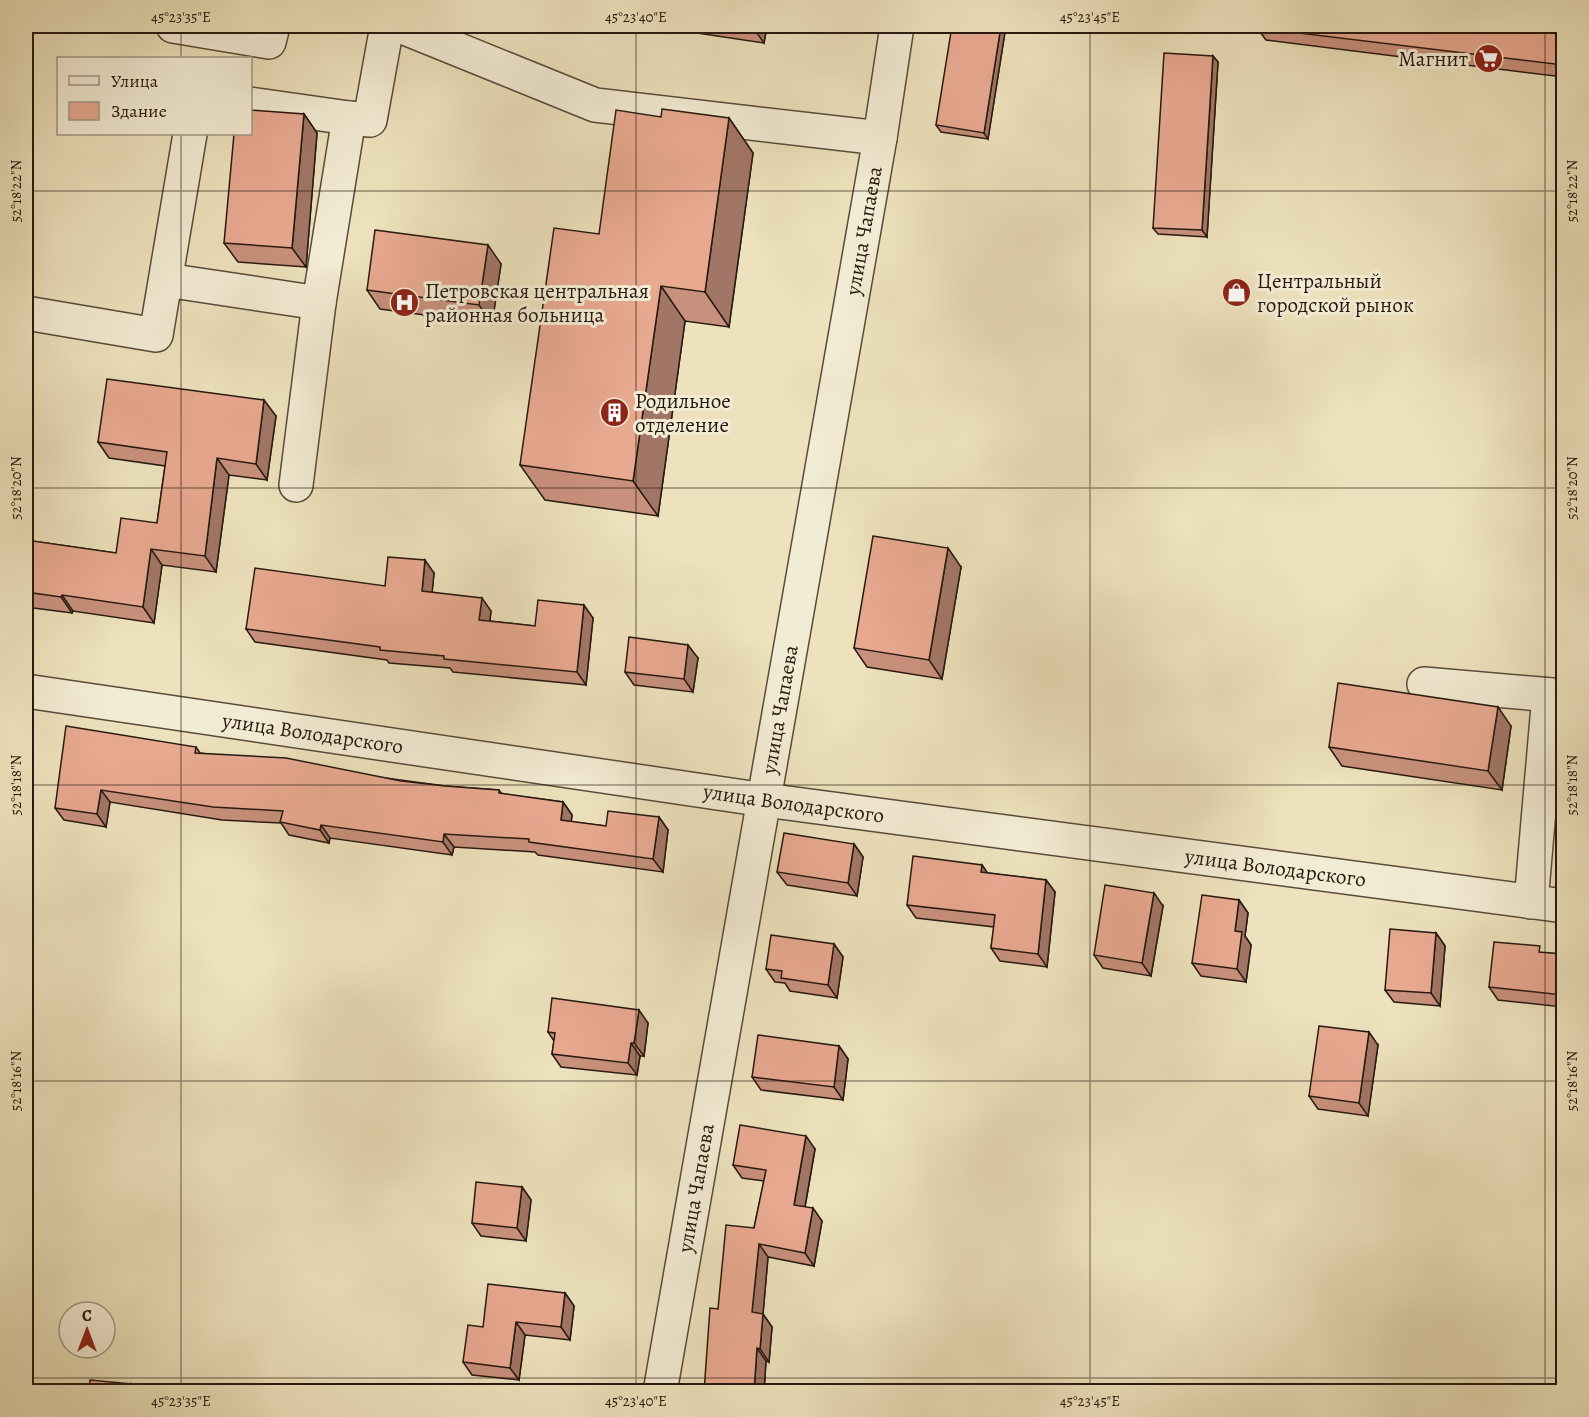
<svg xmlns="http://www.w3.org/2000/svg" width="1589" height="1417" font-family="Alegreya,serif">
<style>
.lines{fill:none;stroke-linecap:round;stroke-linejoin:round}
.minor-casing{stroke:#584a3a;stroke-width:36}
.minor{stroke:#f3ecd4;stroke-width:33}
.wall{fill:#c8917d;stroke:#27180f;stroke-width:1.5}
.shaded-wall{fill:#a27666;stroke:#27180f;stroke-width:1.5}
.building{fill:#e8a991;stroke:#27180f;stroke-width:1.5}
.ticks{fill:none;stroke:#27180f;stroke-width:1.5;stroke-opacity:0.45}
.labels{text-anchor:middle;stroke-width:6;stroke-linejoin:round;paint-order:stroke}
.poi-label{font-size:21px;fill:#27180f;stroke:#f3ecd4;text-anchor:start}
.street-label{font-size:21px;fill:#27180f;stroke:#f3ecd4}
.neatline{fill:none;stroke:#27180f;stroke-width:2}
.ticks-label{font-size:15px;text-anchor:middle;fill:#27180f}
</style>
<rect width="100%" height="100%" fill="#ede2bd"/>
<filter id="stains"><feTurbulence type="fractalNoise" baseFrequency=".00333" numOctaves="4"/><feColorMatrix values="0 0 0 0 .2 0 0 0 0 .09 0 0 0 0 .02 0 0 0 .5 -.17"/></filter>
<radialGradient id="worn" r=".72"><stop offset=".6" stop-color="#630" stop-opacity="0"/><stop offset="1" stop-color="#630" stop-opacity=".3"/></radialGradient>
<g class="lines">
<defs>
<g id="minor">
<path d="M173,26L269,42L273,26"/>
<path d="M400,26L595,105L880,138"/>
<path d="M250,104L349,118"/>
<path d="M166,280L319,303L349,118L370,120L387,26"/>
<path d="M26,313L156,335L190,134"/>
<path d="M296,485L319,303"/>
<path d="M1424,684L1564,696"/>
<path id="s1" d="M26,691L765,800L1564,906"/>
<path d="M1531,902L1549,695"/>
<path id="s2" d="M660,1392L880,138L897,26"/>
</g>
</defs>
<use href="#minor" class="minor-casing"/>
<use href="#minor" class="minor"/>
</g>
<g class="wall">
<path d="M650,26H767L764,43Z"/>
<path d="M1563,26V77L1266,40L1257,28Z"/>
<path d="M1005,32L988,139L941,132L936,125Z"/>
<path d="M1213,56L1218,62L1207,237L1158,234L1153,228Z"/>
<path d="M304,114L317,133L306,267L238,262L224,243Z"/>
<path d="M661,117L729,118L753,153L729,327L685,321L658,516L545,500L520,465L599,234Z"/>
<path d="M501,264L492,324L380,309L367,290Z"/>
<path d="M276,416L267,480L229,475L216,572L162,565L154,623L73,611L72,613L26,607V540L116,553L157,523L165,466L109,458L98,442Z"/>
<path d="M961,567L942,679L867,667L854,648Z"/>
<path d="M434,573L432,592L491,611L490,621L535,626L593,618L586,685L453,672L450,668L389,663L387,660L255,642L246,629L385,586Z"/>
<path d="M698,658L693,692L634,685L625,672Z"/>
<path d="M1511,726L1502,790L1342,766L1329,747Z"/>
<path d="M196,747L200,753L445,786L499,790L502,794L563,802L572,815L571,822L606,826L659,817L668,830L663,872L538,855L535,852L454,847L452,855L330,838L329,843L289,835L281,823L222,820L110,802L106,827L64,820L55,808Z"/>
<path d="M854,844L863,857L857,896L787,885L777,872Z"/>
<path d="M982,865L987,873L1046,880L1055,892L1047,967L1000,961L991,948L994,927L916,918L907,905Z"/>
<path d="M1239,900L1248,913L1245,936L1251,945L1246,982L1201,976L1192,963Z"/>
<path d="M1163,906L1151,976L1103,968L1094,955Z"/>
<path d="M1436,933L1445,946L1440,1006L1394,1002L1385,990Z"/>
<path d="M834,944L843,957L837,998L790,991L785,983L775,982L766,969Z"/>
<path d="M1544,953L1563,954V1007L1498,1000L1489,987Z"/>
<path d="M648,1023L644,1056H640L637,1075L561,1067L552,1054L554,1041L548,1032Z"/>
<path d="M1378,1045L1368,1116L1318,1109L1309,1096Z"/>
<path d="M839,1046L848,1059L843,1100L761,1090L752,1077Z"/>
<path d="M815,1149L805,1207L822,1221L814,1266L768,1257L763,1314L772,1327L769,1362L766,1361L764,1392H704L718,1309L754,1228L764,1181L742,1178L733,1165Z"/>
<path d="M522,1187L531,1200L526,1241L481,1236L472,1223Z"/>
<path d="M565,1293L574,1306L570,1340L525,1335L519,1380L472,1375L463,1362L483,1327Z"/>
</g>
<g class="shaded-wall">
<path d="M752,26H767L764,43Z"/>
<path d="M1001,26L1005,32L988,139L984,133Z"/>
<path d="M1213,56L1218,62L1207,237L1202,230Z"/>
<path d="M304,114L317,133L306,267L292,248Z"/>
<path d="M729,118L753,153L729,327L705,292Z"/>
<path d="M488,245L501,264L492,324L479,305Z"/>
<path d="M661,286L685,321L658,516L633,481Z"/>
<path d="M26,329L31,337L26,370Z"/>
<path d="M264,400L276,416L267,480L256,464Z"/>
<path d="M217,458L229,475L216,572L205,556Z"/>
<path d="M948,548L961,567L942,679L929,660Z"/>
<path d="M151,549L162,565L154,623L143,607Z"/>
<path d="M425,560L434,573L431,604L422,591Z"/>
<path d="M62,595L73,611L72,613L61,597Z"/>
<path d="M482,598L491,611L488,633L479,620Z"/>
<path d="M584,605L593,618L586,685L577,672Z"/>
<path d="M688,645L698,658L693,692L684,679Z"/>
<path d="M1498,707L1511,726L1502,790L1488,771Z"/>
<path d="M101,790L110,802L106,827L97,814Z"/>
<path d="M563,802L572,815L570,833L561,820Z"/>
<path d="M659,817L668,830L663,872L653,859Z"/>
<path d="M321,825L330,838L329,843L320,830Z"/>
<path d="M444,834L454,847L452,855L443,842Z"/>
<path d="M854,844L863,857L857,896L848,883Z"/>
<path d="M982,865L991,878L981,872Z"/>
<path d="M1046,880L1055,892L1047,967L1038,954Z"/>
<path d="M1154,893L1163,906L1151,976L1142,963Z"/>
<path d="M1239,900L1248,913L1245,936L1251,945L1246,982L1237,969L1235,931Z"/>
<path d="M1436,933L1445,946L1440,1006L1431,993Z"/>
<path d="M834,944L843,957L837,998L828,985Z"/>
<path d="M639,1010L648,1023L644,1056L634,1043Z"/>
<path d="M1369,1032L1378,1045L1368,1116L1359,1103Z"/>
<path d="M631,1043L640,1056L637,1075L628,1063Z"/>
<path d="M839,1046L848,1059L843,1100L834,1087Z"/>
<path d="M806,1136L815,1149L803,1218L794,1205Z"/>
<path d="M522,1187L531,1200L526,1241L517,1228Z"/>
<path d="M813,1208L822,1221L814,1266L805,1253Z"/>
<path d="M759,1244L768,1257L762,1325L752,1312Z"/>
<path d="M565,1293L574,1306L570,1340L561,1327Z"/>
<path d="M763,1314L772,1327L769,1362L760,1349Z"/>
<path d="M516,1322L525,1335L519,1380L510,1368Z"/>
<path d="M757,1348L766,1361L764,1392H754Z"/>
<path d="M131,1384L137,1392H131Z"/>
</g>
<g class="building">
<path d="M952,26H1001L984,133L936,125Z"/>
<path d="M1257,26H1563V65L1257,28Z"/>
<path d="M1164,53L1213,56L1202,230L1153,228Z"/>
<path d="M662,109L729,118L705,292L661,286L633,481L520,465L554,228L599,234L616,110L661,117Z"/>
<path d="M250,110L304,114L292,248L224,243L234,134H250Z"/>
<path d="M375,230L488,245L479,305L367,290Z"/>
<path d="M107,379L264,400L256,464L217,458L205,556L151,549L143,607L62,595L61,597L26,592V540L116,553L121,518L157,523L167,452L98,442Z"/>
<path d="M873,536L948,548L929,660L854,648Z"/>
<path d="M388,557L425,560L422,591L482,598L479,620L535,626L538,600L584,605L577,672L444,659V656L380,650V647L246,629L255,568L385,586Z"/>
<path d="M629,637L688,645L684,679L625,672Z"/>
<path d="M1338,683L1498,707L1488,771L1329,747Z"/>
<path d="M66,726L196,747L195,753L286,758L401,781L445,786L499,790V793L563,802L561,820L606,826L608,811L659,817L653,859L529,842V839L444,834L443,842L321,825L320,830L280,822L283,811L213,807L101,790L97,814L55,808Z"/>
<path d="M784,833L854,844L848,883L777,872Z"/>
<path d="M913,856L982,865L981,872L1046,880L1038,954L991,948L995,915L907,905Z"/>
<path d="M1105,885L1154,893L1142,963L1094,955Z"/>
<path d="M1202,895L1239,900L1235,931L1242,932L1237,969L1192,963Z"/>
<path d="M1390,929L1436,933L1431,993L1385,990Z"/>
<path d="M771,935L834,944L828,985L781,978L782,971L766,969Z"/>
<path d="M1494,942L1540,946L1539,952L1563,954V995L1489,987Z"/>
<path d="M552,998L639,1010L634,1043H631L628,1063L552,1054L555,1033L548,1032Z"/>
<path d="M1319,1026L1369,1032L1359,1103L1309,1096Z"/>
<path d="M758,1035L839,1046L834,1087L752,1077Z"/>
<path d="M740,1125L806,1136L794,1205L813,1208L805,1253L759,1244L752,1312L763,1314L760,1349L757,1348L754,1392H704L710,1308L718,1309L726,1225L754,1228L766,1170L733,1165Z"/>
<path d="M476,1182L522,1187L517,1228L472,1223Z"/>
<path d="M488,1284L565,1293L561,1327L516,1322L510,1368L463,1362L468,1325L483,1327Z"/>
<path d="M90,1380L131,1384V1392H89Z"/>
</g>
<path class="ticks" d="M181,26V58M636,26V1392M1090,26V1392M1545,26V1392M181,134V1392M26,191H1564M26,488H1564M26,785H1564M26,1081H1564M26,1378H1564"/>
<defs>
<symbol id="supermarket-disc" viewBox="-11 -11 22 22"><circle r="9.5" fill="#8f2418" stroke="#f3ecd4"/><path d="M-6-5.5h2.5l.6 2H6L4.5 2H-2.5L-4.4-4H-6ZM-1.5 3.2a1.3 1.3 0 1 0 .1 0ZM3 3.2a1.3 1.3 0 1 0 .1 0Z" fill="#fff"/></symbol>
<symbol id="shop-disc" viewBox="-11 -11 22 22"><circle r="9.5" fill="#8f2418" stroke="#f3ecd4"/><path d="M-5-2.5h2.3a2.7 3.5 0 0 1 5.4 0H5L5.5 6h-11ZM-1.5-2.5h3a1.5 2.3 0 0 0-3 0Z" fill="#fff"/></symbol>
<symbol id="hospital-disc" viewBox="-11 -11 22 22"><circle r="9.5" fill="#8f2418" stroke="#f3ecd4"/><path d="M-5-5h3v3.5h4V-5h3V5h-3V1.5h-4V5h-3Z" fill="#fff"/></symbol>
<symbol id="building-disc" viewBox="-11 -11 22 22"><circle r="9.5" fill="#8f2418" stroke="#f3ecd4"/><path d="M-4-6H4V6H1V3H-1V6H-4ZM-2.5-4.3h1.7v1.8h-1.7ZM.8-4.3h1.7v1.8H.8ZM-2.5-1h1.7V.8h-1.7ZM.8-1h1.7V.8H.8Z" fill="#fff"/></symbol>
</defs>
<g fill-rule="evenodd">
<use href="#supermarket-disc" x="1472" y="42" width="33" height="33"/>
<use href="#shop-disc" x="1220" y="276" width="33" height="33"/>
<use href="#hospital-disc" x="388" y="286" width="33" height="33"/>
<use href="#building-disc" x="598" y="396" width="33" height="33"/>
</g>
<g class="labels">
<g class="poi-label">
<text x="1468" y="66" text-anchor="end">Магнит</text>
<text x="1257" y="288">Центральный<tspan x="1257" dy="24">городской рынок</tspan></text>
<text x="425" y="298">Петровская центральная<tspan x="425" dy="24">районная больница</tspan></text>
<text x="635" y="408">Родильное<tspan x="635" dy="24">отделение</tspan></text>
</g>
<g class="street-label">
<text dy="7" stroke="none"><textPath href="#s2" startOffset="1179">улица Чапаева</textPath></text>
<text dy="7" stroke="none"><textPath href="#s2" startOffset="693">улица Чапаева</textPath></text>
<text dy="7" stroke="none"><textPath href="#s1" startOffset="290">улица Володарского</textPath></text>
<text dy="7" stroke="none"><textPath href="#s1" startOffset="776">улица Володарского</textPath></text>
<text dy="7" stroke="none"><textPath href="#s1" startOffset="1262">улица Володарского</textPath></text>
<text dy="7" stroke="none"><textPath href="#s2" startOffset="207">улица Чапаева</textPath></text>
</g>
</g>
<rect width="1589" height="1417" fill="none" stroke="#ede2bd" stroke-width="66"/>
<rect x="57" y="57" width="195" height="78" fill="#f3ecd4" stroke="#a19785" stroke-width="1.5"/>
<rect x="69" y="76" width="30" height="9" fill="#f3ecd4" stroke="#a19785" stroke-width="1.5"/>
<text x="111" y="87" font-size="18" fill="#27180f">Улица</text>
<rect x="69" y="102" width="30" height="18" fill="#e8a991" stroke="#a19785" stroke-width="1.5"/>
<text x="111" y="117" font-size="18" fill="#27180f">Здание</text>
<g transform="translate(87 1330)"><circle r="28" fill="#f3ecd4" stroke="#a19785" stroke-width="1.5"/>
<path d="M0-4.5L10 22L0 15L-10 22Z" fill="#8f2418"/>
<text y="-9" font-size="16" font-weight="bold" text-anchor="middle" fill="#27180f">С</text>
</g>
<rect x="33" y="33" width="1523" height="1351" class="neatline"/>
<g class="ticks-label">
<text x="181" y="22">45°23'35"E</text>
<text x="636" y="22">45°23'40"E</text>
<text x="1090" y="22">45°23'45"E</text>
<text transform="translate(16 191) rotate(-90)" y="5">52°18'22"N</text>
<text transform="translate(1572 191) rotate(-90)" y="5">52°18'22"N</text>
<text transform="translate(16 488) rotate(-90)" y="5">52°18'20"N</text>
<text transform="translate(1572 488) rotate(-90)" y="5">52°18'20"N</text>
<text transform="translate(16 785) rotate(-90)" y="5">52°18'18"N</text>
<text transform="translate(1572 785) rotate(-90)" y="5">52°18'18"N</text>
<text transform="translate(16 1081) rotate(-90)" y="5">52°18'16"N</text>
<text transform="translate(1572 1081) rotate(-90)" y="5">52°18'16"N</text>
<text x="181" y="1406">45°23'35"E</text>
<text x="636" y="1406">45°23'40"E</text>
<text x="1090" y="1406">45°23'45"E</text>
</g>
<rect width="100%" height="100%" filter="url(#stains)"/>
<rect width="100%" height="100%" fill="url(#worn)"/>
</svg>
